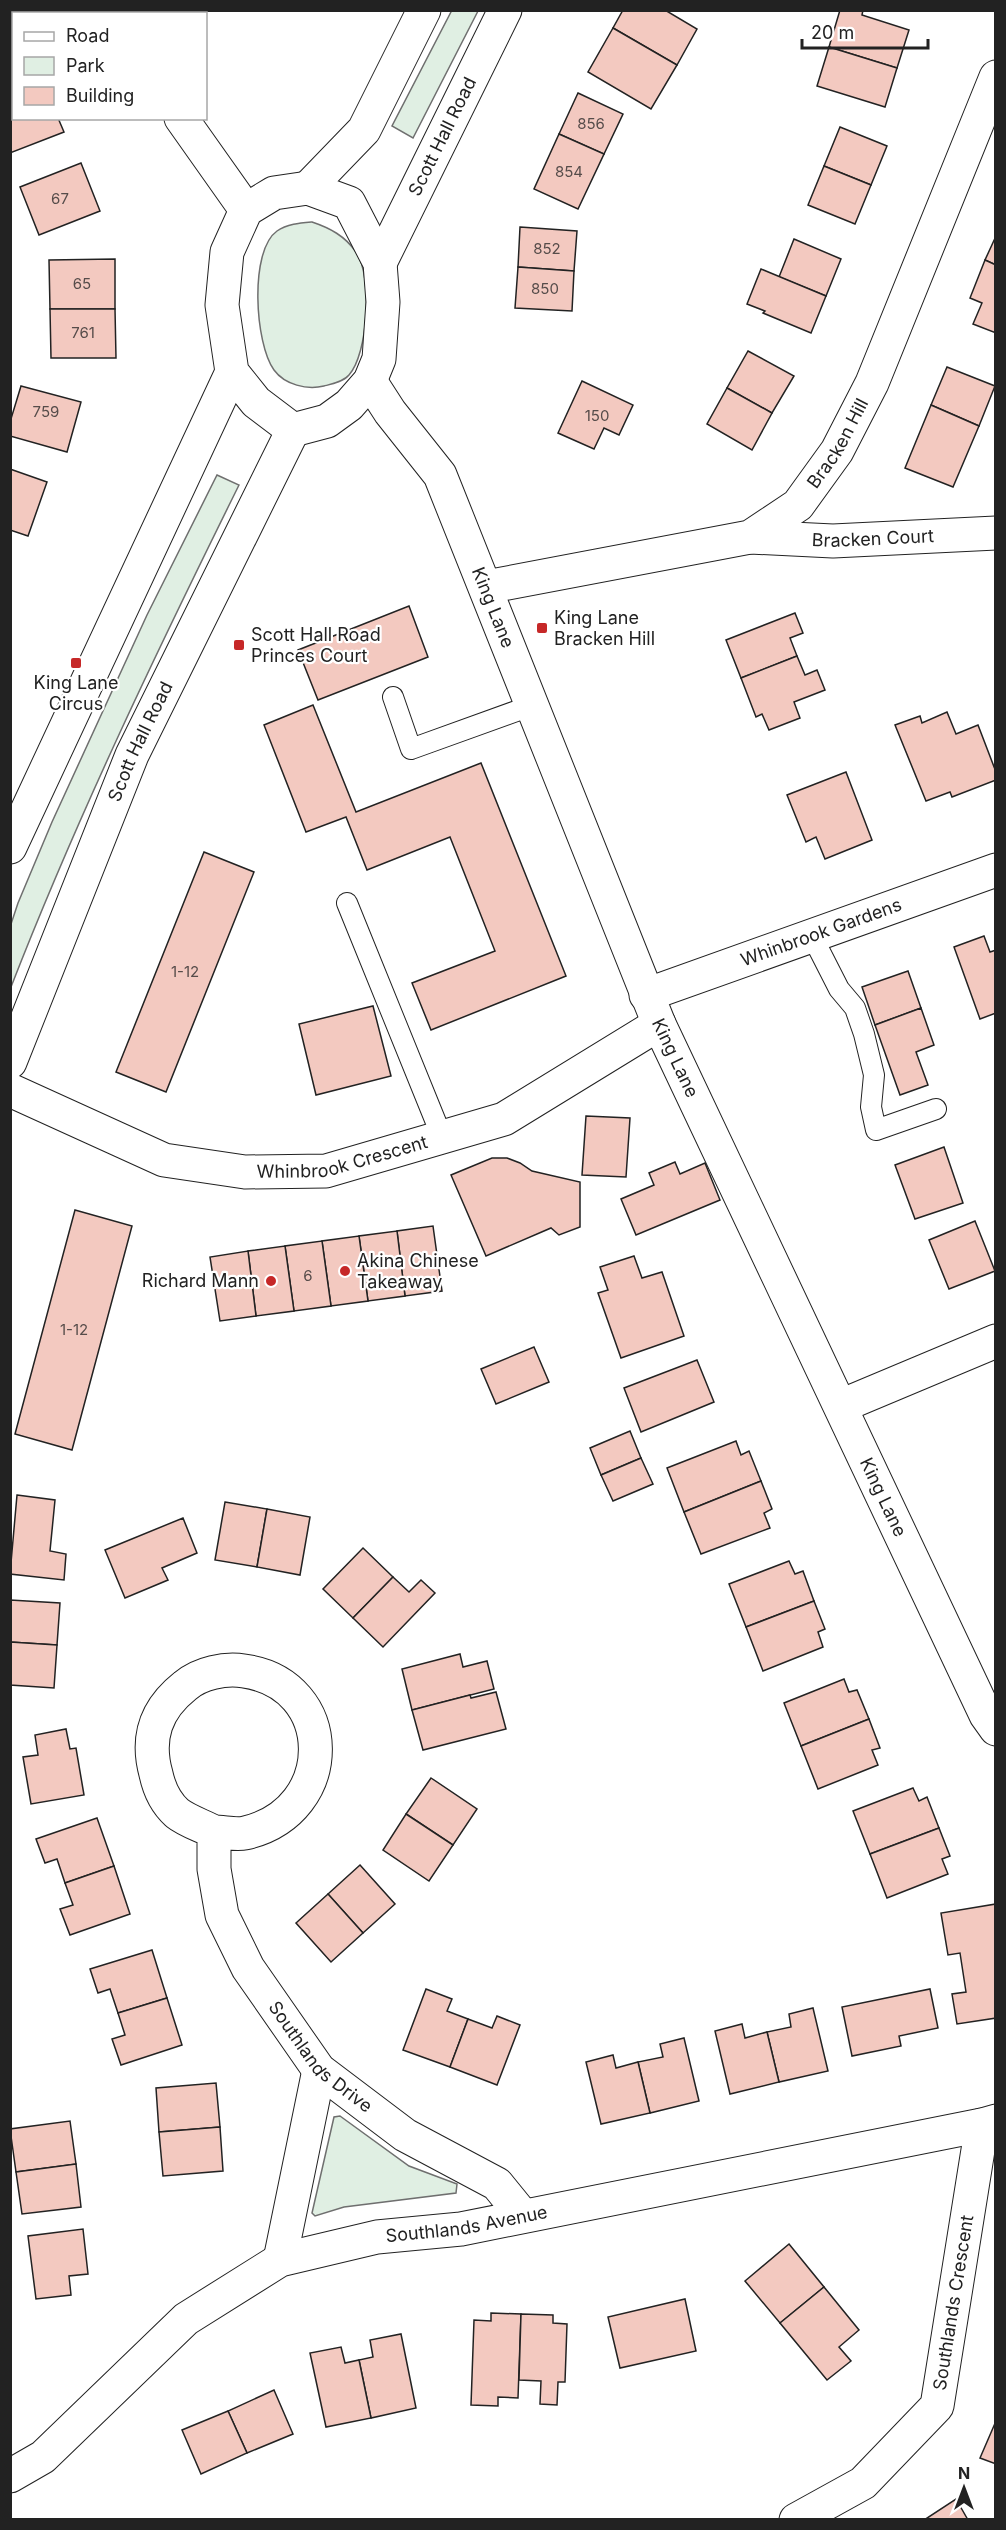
<svg xmlns="http://www.w3.org/2000/svg" width="1006" height="2530" font-family="Inter,sans-serif">
<style>
.green{fill:#e0efe3;stroke:#6f6f6f;stroke-width:1.5}
.building{fill:#f3c9c0;stroke:#222;stroke-width:1.5}
.lines{fill:none;stroke-linecap:round;stroke-linejoin:round}
.service-casing{stroke:#222;stroke-width:22}
.minor-casing{stroke:#222;stroke-width:35}
.tertiary-casing{stroke:#222;stroke-width:35}
.trunk-casing{stroke:#222;stroke-width:35}
.service{stroke:#fff;stroke-width:20}
.minor{stroke:#fff;stroke-width:33}
.tertiary{stroke:#fff;stroke-width:33}
.trunk{stroke:#fff;stroke-width:33}
.poi-dot{fill:#c62828;stroke:#fff;stroke-width:2}
.labels{text-anchor:middle;stroke-width:4.5;stroke-linejoin:round;paint-order:stroke}
.number-label{font-size:15px;fill:#564c4a}
.street-label{font-size:18px;fill:#222;stroke:#fff}
.poi-label{font-size:18px;fill:#222;stroke:#fff;text-anchor:start}
</style>
<rect width="100%" height="100%" fill="#fff"/>
<g class="green">
<path d="M452,10L478,11L413,138L392,126Z"/>
<path d="M312,222C330,228 345,236 356,252C373,276 368,354 349,375C343,382 332,384 324,386C307,390 285,385 274,370C255,344 249,251 277,231C287,224 300,223 312,222Z"/>
<path d="M217,475L239,485C157,651 78,815 11,987V924L18,903L52,822L147,615Z"/>
<path d="M340,2116L409,2166L457,2184L456,2193L344,2207L315,2216L312,2213L334,2117Z"/>
</g>
<g class="building">
<path d="M623,10H665L697,29L677,65L613,28Z"/>
<path d="M840,10H863L862,15L909,30L897,68L829,47Z"/>
<path d="M613,28L677,65L651,109L588,72Z"/>
<path d="M829,47L897,68L885,107L817,86Z"/>
<path d="M14,67V109L10,111V69Z"/>
<path d="M578,93L623,114L604,154L559,134Z"/>
<path d="M14,109V118H58L64,132L10,153V111Z"/>
<path d="M840,127L887,146L871,185L824,166Z"/>
<path d="M559,134L604,154L578,209L534,189Z"/>
<path d="M81,163L100,211L39,235L20,187Z"/>
<path d="M824,166L871,185L855,224L808,205Z"/>
<path d="M520,227L577,231L574,271L518,267Z"/>
<path d="M996,236V265L985,260Z"/>
<path d="M794,239L841,259L826,296L779,277Z"/>
<path d="M115,259V309H50L49,260Z"/>
<path d="M985,260L996,265V333L973,324L982,303L970,298Z"/>
<path d="M518,267L574,271L572,311L515,308Z"/>
<path d="M761,269L826,296L811,333L763,313L765,311L747,304Z"/>
<path d="M50,309H115L116,358H51Z"/>
<path d="M748,351L794,376L772,413L727,388Z"/>
<path d="M947,367L995,386L979,426L931,405Z"/>
<path d="M582,381L633,405L619,435L604,428L594,449L558,433Z"/>
<path d="M21,386L81,402L67,452L10,436V422Z"/>
<path d="M727,388L772,413L752,450L707,424Z"/>
<path d="M931,405L979,426L953,487L905,468Z"/>
<path d="M10,469L47,482L28,536L10,530Z"/>
<path d="M409,606L428,657L318,700L298,650Z"/>
<path d="M795,613L803,633L790,638L797,656L741,678L726,640Z"/>
<path d="M797,656L805,675L817,670L825,690L794,702L800,718L769,730L762,714L756,717L741,678Z"/>
<path d="M313,705L356,812L481,763L566,976L431,1030L412,983L495,951L450,837L367,870L346,817L306,832L264,725Z"/>
<path d="M947,712L956,734L978,725L996,772V780L952,797L950,792L926,801L895,725L920,716L922,723Z"/>
<path d="M846,772L872,840L825,859L816,837L806,842L787,795Z"/>
<path d="M204,852L254,872L166,1092L116,1072Z"/>
<path d="M984,936L990,952L996,950V1013L980,1019L954,947Z"/>
<path d="M908,971L921,1008L875,1025L862,987Z"/>
<path d="M373,1006L391,1076L316,1095L299,1024Z"/>
<path d="M921,1008L934,1045L916,1052L928,1085L900,1095L875,1025Z"/>
<path d="M586,1116L630,1118L626,1177L582,1175Z"/>
<path d="M944,1147L963,1203L915,1219L895,1165Z"/>
<path d="M492,1158H507L520,1163L532,1171L580,1182V1227L559,1235L551,1228L486,1256L451,1175Z"/>
<path d="M675,1162L680,1174L705,1163L720,1200L636,1235L621,1199L654,1185L649,1173Z"/>
<path d="M75,1210L132,1226L72,1450L15,1434Z"/>
<path d="M975,1221L995,1271L949,1289L929,1240Z"/>
<path d="M433,1226L442,1291L405,1296L397,1231Z"/>
<path d="M397,1231L405,1296L368,1301L359,1236Z"/>
<path d="M359,1236L368,1301L331,1306L322,1241Z"/>
<path d="M322,1241L331,1306L294,1311L285,1246Z"/>
<path d="M285,1246L294,1311L256,1316L248,1251Z"/>
<path d="M248,1251L256,1316L220,1321L210,1257Z"/>
<path d="M634,1256L642,1278L662,1272L684,1336L621,1358L598,1293L608,1290L600,1267Z"/>
<path d="M534,1347L549,1382L496,1404L481,1369Z"/>
<path d="M697,1360L714,1402L641,1432L624,1388Z"/>
<path d="M630,1431L641,1458L601,1475L590,1448Z"/>
<path d="M736,1441L741,1455L749,1451L761,1481L684,1512L667,1468Z"/>
<path d="M641,1458L653,1484L613,1501L601,1475Z"/>
<path d="M761,1481L772,1509L764,1513L770,1528L701,1554L684,1512Z"/>
<path d="M17,1495L55,1500L50,1551L66,1554L64,1580L10,1574Z"/>
<path d="M225,1502L267,1509L257,1567L215,1560Z"/>
<path d="M267,1509L310,1517L300,1575L257,1567Z"/>
<path d="M183,1518L197,1553L162,1568L168,1580L125,1598L105,1550Z"/>
<path d="M363,1548L393,1577L353,1618L323,1589Z"/>
<path d="M789,1561L795,1574L803,1571L814,1601L746,1627L729,1584Z"/>
<path d="M393,1577L409,1592L421,1580L435,1593L383,1647L353,1618Z"/>
<path d="M10,1600L60,1603L57,1645L10,1642Z"/>
<path d="M814,1601L825,1629L818,1632L823,1647L763,1671L746,1627Z"/>
<path d="M10,1642L57,1645L54,1688L10,1685Z"/>
<path d="M460,1654L463,1667L487,1661L494,1689L412,1710L402,1669Z"/>
<path d="M844,1679L849,1692L857,1690L869,1719L801,1746L784,1703Z"/>
<path d="M496,1692L506,1729L423,1750L412,1710L470,1695L471,1698Z"/>
<path d="M869,1719L880,1748L872,1750L878,1765L818,1789L801,1746Z"/>
<path d="M66,1729L70,1749L76,1748L84,1795L31,1804L23,1757L38,1755L35,1735Z"/>
<path d="M431,1778L477,1809L453,1845L406,1814Z"/>
<path d="M913,1788L919,1801L927,1797L939,1828L870,1854L853,1811Z"/>
<path d="M406,1814L453,1845L429,1881L383,1850Z"/>
<path d="M97,1818L114,1866L65,1883L57,1859L45,1863L36,1839Z"/>
<path d="M939,1828L950,1856L942,1859L948,1874L887,1898L870,1854Z"/>
<path d="M360,1865L395,1904L363,1933L328,1894Z"/>
<path d="M114,1866L130,1914L70,1935L60,1909L73,1905L65,1883Z"/>
<path d="M328,1894L363,1933L331,1962L296,1923Z"/>
<path d="M996,1904V2018L957,2024L952,1994L966,1992L960,1953L948,1955L941,1913Z"/>
<path d="M152,1950L167,1998L118,2013L110,1989L98,1993L90,1969Z"/>
<path d="M426,1989L452,1999L447,2011L468,2019L450,2067L403,2050Z"/>
<path d="M930,1989L938,2028L899,2036L901,2046L852,2056L842,2007Z"/>
<path d="M167,1998L182,2045L121,2065L112,2039L125,2035L118,2013Z"/>
<path d="M813,2008L828,2071L779,2082L767,2032L791,2027L789,2014Z"/>
<path d="M497,2016L520,2025L497,2085L450,2067L468,2019L492,2028Z"/>
<path d="M742,2024L745,2038L767,2032L779,2082L730,2094L715,2031Z"/>
<path d="M684,2038L699,2101L650,2113L638,2062L663,2057L660,2044Z"/>
<path d="M613,2055L616,2068L638,2062L650,2113L601,2124L586,2062Z"/>
<path d="M216,2083L220,2127L159,2132L156,2088Z"/>
<path d="M70,2121L76,2164L16,2172L10,2129Z"/>
<path d="M220,2127L223,2171L163,2176L159,2132Z"/>
<path d="M76,2164L81,2207L22,2214L16,2172Z"/>
<path d="M83,2229L88,2274L69,2276L71,2295L36,2299L28,2236Z"/>
<path d="M789,2244L824,2287L780,2323L745,2281Z"/>
<path d="M824,2287L859,2330L839,2347L851,2361L827,2380L780,2323Z"/>
<path d="M685,2299L696,2351L620,2368L608,2317Z"/>
<path d="M491,2313L521,2314L518,2398L498,2397V2406L471,2405L474,2320L491,2321Z"/>
<path d="M521,2314L553,2315V2323L567,2324L565,2382H558L557,2405L540,2404L541,2381L519,2380Z"/>
<path d="M401,2334L416,2408L371,2418L359,2360L373,2357L370,2340Z"/>
<path d="M341,2347L345,2363L359,2360L371,2418L326,2427L310,2353Z"/>
<path d="M274,2390L293,2434L247,2453L228,2411Z"/>
<path d="M228,2411L247,2453L201,2474L182,2430Z"/>
<path d="M996,2421V2464L980,2458Z"/>
<path d="M956,2499L968,2520H924Z"/>
</g>
<g class="lines">
<defs>
<g id="service">
<path d="M393,697L411,749L533,705"/>
<path d="M347,903L442,1137"/>
<path d="M812,936L839,989L855,1008L864,1034L874,1075L871,1107L876,1130L936,1109"/>
</g>
<g id="minor">
<path id="s1" d="M370,381L390,412L440,475L659,1024L986,1715L996,1729"/>
<path id="s2" d="M750,537L833,541L996,533"/>
<path id="s3" d="M486,587L750,537L798,505L837,451L872,383L996,77"/>
<path id="s4" d="M646,995L996,870"/>
<path id="s5" d="M10,1090L164,1160L245,1172L326,1171L504,1119L659,1024"/>
<path d="M841,1406L996,1341"/>
<path id="s6" d="M214,1832C203,1826 187,1821 177,1813C166,1803 159,1788 156,1774C146,1738 156,1709 185,1686C200,1673 225,1668 244,1671C338,1684 340,1811 245,1833C236,1835 224,1832 214,1832V1869L222,1915L248,1968L319,2070L405,2135L497,2184L523,2216"/>
<path d="M280,2260L319,2070"/>
<path id="s7" d="M10,2476L43,2457L186,2319L280,2260L377,2237L461,2229L982,2125L996,2121"/>
<path id="s8" d="M796,2520L863,2483L937,2406L982,2125"/>
</g>
<g id="tertiary">
<path d="M125,10L126,14"/>
<path d="M181,118L246,210"/>
</g>
<g id="trunk">
<path d="M308,188L349,203L380,263L383,302L379,359L370,381L349,405L327,421L293,430L256,402L232,372L222,305L227,252L246,210L274,193Z"/>
<path d="M308,188L364,130L424,10"/>
<path id="s9" d="M380,263L505,10"/>
<path d="M10,847L232,372"/>
<path id="s10" d="M10,1062L132,755L293,430"/>
</g>
</defs>
<use href="#service" class="service-casing"/>
<use href="#minor" class="minor-casing"/>
<use href="#tertiary" class="tertiary-casing"/>
<use href="#trunk" class="trunk-casing"/>
<use href="#service" class="service"/>
<use href="#minor" class="minor"/>
<use href="#tertiary" class="tertiary"/>
<use href="#trunk" class="trunk"/>
</g>
<g class="poi-dot">
<rect x="536" y="622" width="12" height="12" rx="3"/>
<rect x="233" y="639" width="12" height="12" rx="3"/>
<rect x="70" y="657" width="12" height="12" rx="3"/>
<circle cx="345" cy="1271" r="6"/>
<circle cx="271" cy="1281" r="6"/>
</g>
<g class="labels">
<g class="number-label">
<text x="591" y="129">856</text>
<text x="569" y="177">854</text>
<text x="60" y="204">67</text>
<text x="547" y="254">852</text>
<text x="82" y="289">65</text>
<text x="545" y="294">850</text>
<text x="83" y="338">761</text>
<text x="46" y="417">759</text>
<text x="597" y="421">150</text>
<text x="185" y="977">1-12</text>
<text x="308" y="1281">6</text>
<text x="74" y="1335">1-12</text>
</g>
<g class="street-label">
<text dy="6" stroke="none"><textPath href="#s9" startOffset="141">Scott Hall Road</textPath></text>
<text dy="6" stroke="none"><textPath href="#s3" startOffset="400">Bracken Hill</textPath></text>
<text dy="6" stroke="none"><textPath href="#s2" startOffset="123">Bracken Court</textPath></text>
<text dy="6" stroke="none"><textPath href="#s1" startOffset="260">King Lane</textPath></text>
<text dy="6" stroke="none"><textPath href="#s10" startOffset="346">Scott Hall Road</textPath></text>
<text dy="6" stroke="none"><textPath href="#s4" startOffset="186">Whinbrook Gardens</textPath></text>
<text dy="6" stroke="none"><textPath href="#s1" startOffset="746">King Lane</textPath></text>
<text dy="6" stroke="none"><textPath href="#s5" startOffset="350">Whinbrook Crescent</textPath></text>
<text dy="6" stroke="none"><textPath href="#s1" startOffset="1232">King Lane</textPath></text>
<text dy="6" stroke="none"><textPath href="#s6" startOffset="772">Southlands Drive</textPath></text>
<text dy="6" stroke="none"><textPath href="#s7" startOffset="538">Southlands Avenue</textPath></text>
<text dy="6" stroke="none"><textPath href="#s8" startOffset="288">Southlands Crescent</textPath></text>
</g>
<g class="poi-label">
<text x="554" y="624">King Lane<tspan x="554" dy="21">Bracken Hill</tspan></text>
<text x="251" y="641">Scott Hall Road<tspan x="251" dy="21">Princes Court</tspan></text>
<text x="76" y="689" text-anchor="middle">King Lane<tspan x="76" dy="21">Circus</tspan></text>
<text x="357" y="1267">Akina Chinese<tspan x="357" dy="21">Takeaway</tspan></text>
<text x="259" y="1287" text-anchor="end">Richard Mann</text>
</g>
</g>
<rect width="1006" height="2530" fill="none" stroke="#222222" stroke-width="24"/>
<rect x="12" y="12" width="195" height="108" fill="#ffffff" stroke="#a7a7a7" stroke-width="1.5"/>
<rect x="24" y="32" width="30" height="9" fill="#ffffff" stroke="#a7a7a7" stroke-width="1.5"/>
<text x="66" y="42" font-size="18" fill="#222222">Road</text>
<rect x="24" y="57" width="30" height="18" fill="#e0efe3" stroke="#a7a7a7" stroke-width="1.5"/>
<text x="66" y="72" font-size="18" fill="#222222">Park</text>
<rect x="24" y="87" width="30" height="18" fill="#f3c9c0" stroke="#a7a7a7" stroke-width="1.5"/>
<text x="66" y="102" font-size="18" fill="#222222">Building</text>
<g transform="translate(964 2488)" stroke="#ffffff" stroke-width="4.5" paint-order="stroke">
<path d="M0-4.5L10 22L0 15L-10 22Z" fill="#222222"/>
<text y="-9" font-size="16" font-weight="bold" text-anchor="middle" fill="#222222">N</text>
</g>
<path d="M802 39v9h126v-9" fill="none" stroke="#222222" stroke-width="3"/>
<text x="811" y="39" font-size="18" fill="#222222" stroke="#ffffff" stroke-width="4.5" paint-order="stroke">20 m</text>
</svg>
